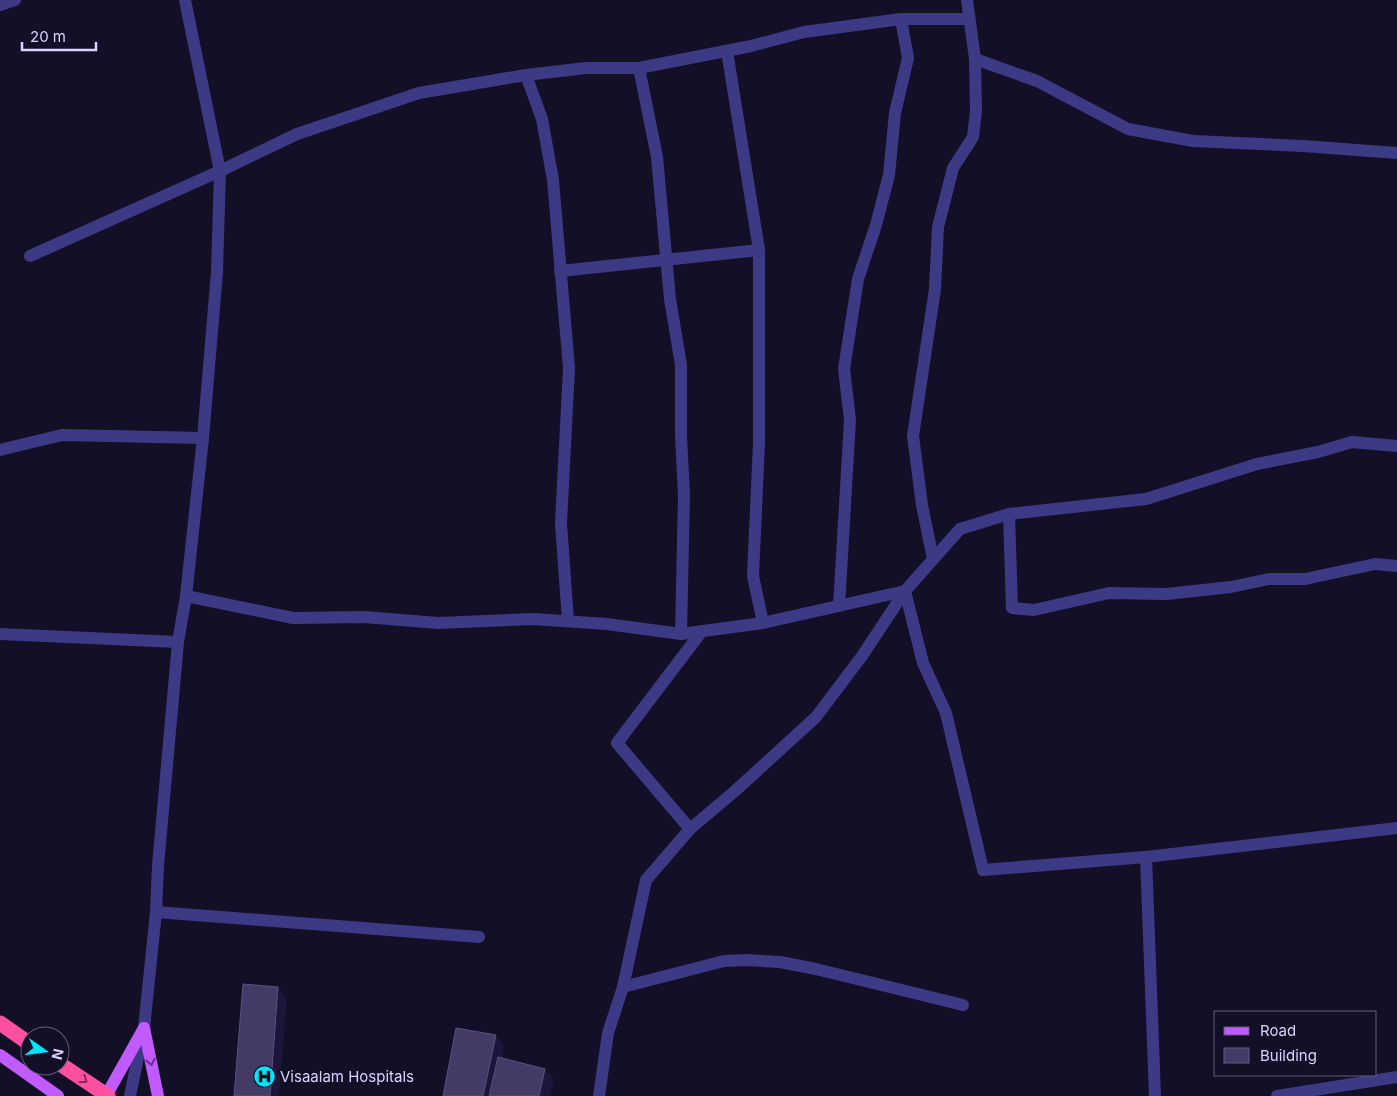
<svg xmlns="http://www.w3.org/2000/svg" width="1397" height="1096" font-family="Inter,sans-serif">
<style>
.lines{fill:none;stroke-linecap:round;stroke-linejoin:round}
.street{stroke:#3d3a85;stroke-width:12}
.primary{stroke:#c25bff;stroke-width:12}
.highway{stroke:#ff4fa3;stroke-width:15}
.shaded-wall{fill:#1d163a}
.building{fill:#433a66;stroke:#5a527e}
.oneway{stroke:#623188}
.oneway2{stroke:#7d2c5e}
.labels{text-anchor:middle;stroke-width:5;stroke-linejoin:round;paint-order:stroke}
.poi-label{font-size:15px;fill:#d9d4ff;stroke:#130f26;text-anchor:start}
</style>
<rect width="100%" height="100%" fill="#130f26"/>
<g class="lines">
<g class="street">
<path d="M0,5L15,0"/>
<path d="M727,51L759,250V443L753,576L763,623"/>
<path d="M975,59L1037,81L1128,129L1193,141L1303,146L1397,153"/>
<path d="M639,68L657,157L670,299L681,365V436L684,495L681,634"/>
<path d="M526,75L542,119L553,180L569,368L561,523L568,621"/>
<path d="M30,256L220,171L297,134L419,93L526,75L586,68H639L751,46L804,32L901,19H969"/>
<path d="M560,271L759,250"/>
<path d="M0,450L62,435L203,438"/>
<path d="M1009,514L1012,608L1034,610L1109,593L1167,594L1194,591L1231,587L1269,579H1305L1375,564L1397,566"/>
<path d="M933,559L922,505L913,436L935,289L938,227L953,168L973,137L976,111L975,59L967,0"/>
<path d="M186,596L293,618L364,617L438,623L533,619L607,624L681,634L763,623L905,591L923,663L946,713L983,870L1146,857L1397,828"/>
<path d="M839,606L850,420L844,369L858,279L876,225L889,175L895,113L908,58L901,19"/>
<path d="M0,634L178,642"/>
<path d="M690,829L617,743L702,631"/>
<path d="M1146,857L1155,1096"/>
<path d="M156,912L479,937"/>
<path d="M623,987L724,961L746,960L780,962L816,969L963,1005"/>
<path d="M130,1096L144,1028L156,912L158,866L178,642L186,596L203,438L217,272L220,171L185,0"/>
<path d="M599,1096L608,1033L623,987L646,880L690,829L735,791L816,717L862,656L905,591L960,529L1009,514L1146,499L1257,464L1318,452L1352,442L1397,446"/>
<path d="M1277,1096L1397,1077"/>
</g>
<g class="primary">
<path d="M144,1028L158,1096"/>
<path d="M0,1055L58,1096"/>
<path d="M106,1096L144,1028"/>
</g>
<g class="highway">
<path d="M0,1023L30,1044"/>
<path d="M60,1064L108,1096"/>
</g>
</g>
<g class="shaded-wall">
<path d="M278,987L287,998L279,1096H270Z"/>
<path d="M496,1035L504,1047L494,1096H483Z"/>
<path d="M545,1069L554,1080L550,1096H539Z"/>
</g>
<g class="building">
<path d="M243,984L278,987L270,1096H234Z"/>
<path d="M456,1028L496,1035L483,1096H443Z"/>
<path d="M498,1057L545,1069L539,1096H489Z"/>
</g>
<defs><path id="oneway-chevron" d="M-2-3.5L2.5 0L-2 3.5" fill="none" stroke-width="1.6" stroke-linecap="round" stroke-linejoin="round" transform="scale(1.25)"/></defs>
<use class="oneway" href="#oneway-chevron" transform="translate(151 1062) rotate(78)"/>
<use class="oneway2" href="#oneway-chevron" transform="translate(84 1080) rotate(34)"/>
<defs>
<symbol id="hospital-disc" viewBox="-11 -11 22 22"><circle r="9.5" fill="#00e5ff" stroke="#130f26"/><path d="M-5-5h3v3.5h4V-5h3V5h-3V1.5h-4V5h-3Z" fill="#111"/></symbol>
</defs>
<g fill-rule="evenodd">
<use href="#hospital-disc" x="252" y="1064" width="25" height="25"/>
</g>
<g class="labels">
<g class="poi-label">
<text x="280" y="1082">Visaalam Hospitals</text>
</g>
</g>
<rect x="1214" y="1011" width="162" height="65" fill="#130f26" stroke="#625e7d"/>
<rect x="1224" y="1027" width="25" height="8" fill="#c25bff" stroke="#625e7d"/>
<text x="1260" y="1036" font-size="15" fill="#d9d4ff">Road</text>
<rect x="1224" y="1048" width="25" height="15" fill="#433a66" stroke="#625e7d"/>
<text x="1260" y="1061" font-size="15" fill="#d9d4ff">Building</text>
<g transform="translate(45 1051) rotate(104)"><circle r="24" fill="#130f26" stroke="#625e7d"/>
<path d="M0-4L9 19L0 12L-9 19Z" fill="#00e5ff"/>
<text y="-8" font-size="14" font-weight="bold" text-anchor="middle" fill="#d9d4ff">N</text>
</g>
<path d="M22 42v8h74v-8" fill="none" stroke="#d9d4ff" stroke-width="2.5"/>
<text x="30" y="42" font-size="15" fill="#d9d4ff" stroke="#130f26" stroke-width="4" paint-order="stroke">20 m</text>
</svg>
